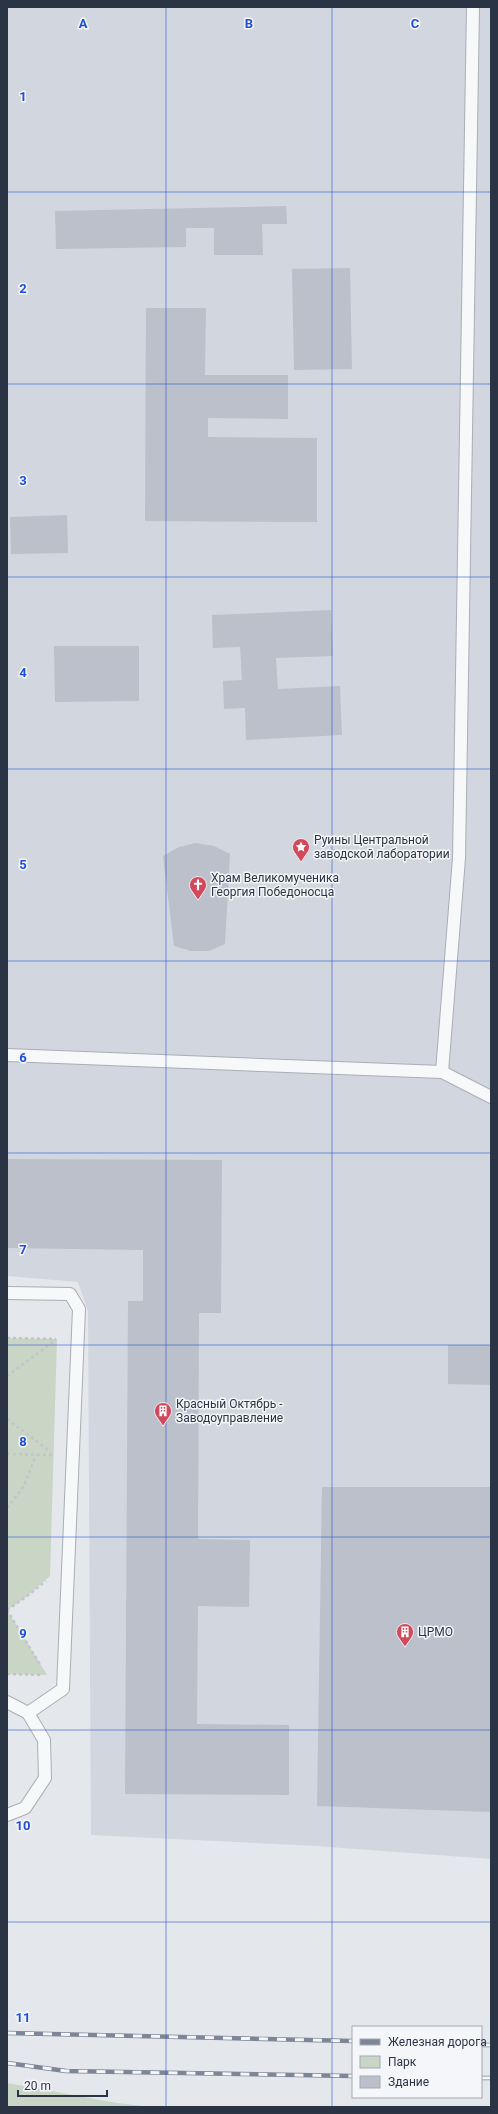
<svg xmlns="http://www.w3.org/2000/svg" width="498" height="2114" font-family="Roboto,sans-serif">
<style>
.built{fill:#d2d6de}
.green{fill:#c9d6c5}
.building{fill:#bbc0ca}
.lines{fill:none;stroke-linecap:round;stroke-linejoin:round}
.service-casing{stroke:#a9aeb7;stroke-width:14}
.path{stroke:#c2c5cb;stroke-width:2.5;stroke-dasharray:3 3;stroke-linecap:butt}
.service{stroke:#f7f8fa;stroke-width:12}
.rail-casing{stroke:#7d8696;stroke-width:4.5}
.rail{stroke:#f4f6f9;stroke-width:3;stroke-dasharray:9;stroke-linecap:butt}
.grid{fill:none;stroke:#1d4ed8;stroke-width:1;stroke-opacity:0.55}
.labels{text-anchor:middle;stroke-width:3;stroke-linejoin:round;paint-order:stroke}
.poi-label{font-size:12px;fill:#2b3445;stroke:#f4f6f9;text-anchor:start}
.grid-label{font-size:13px;text-anchor:middle;font-weight:bold;fill:#1d4ed8;stroke:#f4f6f9;stroke-width:3;stroke-linejoin:round;paint-order:stroke}
</style>
<rect width="100%" height="100%" fill="#e4e7ec"/>
<path class="built" d="M7,7H491V1859L316,1846L91,1835L88,1311L78,1282L7,1276Z"/>
<g class="green">
<path d="M7,1338L57,1339L50,1576L26,1597L7,1610L47,1675L7,1674Z"/>
<path d="M7,2083L117,2103L152,2107H7Z"/>
</g>
<g class="building">
<path d="M286,206L287,224H262L263,255H214V228H186V247L56,249L55,211Z"/>
<path d="M350,268L352,369L294,370L292,269Z"/>
<path d="M146,308H206L205,375H288V419L208,418V437L317,438V522L145,521Z"/>
<path d="M67,515L68,553L11,554L10,517Z"/>
<path d="M331,610L333,656L276,658L278,689L340,686L342,735L246,740L245,708L224,709L223,681L242,680L240,647L213,648L212,615Z"/>
<path d="M54,646H139V701L55,702Z"/>
<path d="M196,843L214,846L230,854L225,944L209,951H191L174,946L163,856L179,847Z"/>
<path d="M7,1159L222,1160L221,1313H199L198,1539L250,1540L249,1607L198,1606L197,1724L289,1725V1795L125,1794L128,1301H143V1250L7,1248Z"/>
<path d="M448,1345H491V1385L448,1384Z"/>
<path d="M322,1487H491V1812L317,1806Z"/>
</g>
<g class="lines">
<defs>
<g id="service">
<path d="M7,1055L442,1072L491,1097"/>
<path d="M442,1072L459,858L473,7"/>
<path d="M7,1293L70,1294L79,1309L63,1689L28,1713"/>
<path d="M7,1702L28,1713L44,1740L45,1778L25,1808L7,1815"/>
</g>
</defs>
<use href="#service" class="service-casing"/>
<g class="path">
<path d="M7,1338L56,1339"/>
<path d="M7,1376L56,1340"/>
<path d="M7,1419L51,1452"/>
<path d="M7,1454L53,1455"/>
<path d="M7,1508L24,1486L36,1455"/>
<path d="M7,1610L41,1666"/>
<path d="M7,1610L26,1597L46,1581"/>
<path d="M7,1674L42,1675"/>
</g>
<use href="#service" class="service"/>
<defs>
<g id="rail">
<path d="M7,2033L353,2041"/>
<path d="M481,2045H491"/>
<path d="M7,2063L66,2071L353,2076"/>
<path d="M481,2078H491"/>
</g>
</defs>
<use href="#rail" class="rail-casing"/>
<use href="#rail" class="rail"/>
</g>
<path class="grid" d="M166,7V2107M332,7V2107M7,192H491M7,384H491M7,577H491M7,769H491M7,961H491M7,1153H491M7,1345H491M7,1537H491M7,1730H491M7,1922H491"/>
<defs>
<symbol id="sight-pin" viewBox="-11 -11 22 30"><path d="M0 17L-7.5 6A9.5 9.5 0 1 1 7.5 6Z" fill="#d1495b" stroke="#f4f6f9"/><path d="M0-6L1.8-2.2L6-1.7L2.9 1.2L3.7 5.4L0 3.3L-3.7 5.4L-2.9 1.2L-6-1.7L-1.8-2.2Z" fill="#fff"/></symbol>
<symbol id="church-pin" viewBox="-11 -11 22 30"><path d="M0 17L-7.5 6A9.5 9.5 0 1 1 7.5 6Z" fill="#d1495b" stroke="#f4f6f9"/><path d="M-1.2-6h2.4v3.5h3.3v2.4h-3.3V6h-2.4V-.1h-3.3v-2.4h3.3Z" fill="#fff"/></symbol>
<symbol id="building-pin" viewBox="-11 -11 22 30"><path d="M0 17L-7.5 6A9.5 9.5 0 1 1 7.5 6Z" fill="#d1495b" stroke="#f4f6f9"/><path d="M-4-6H4V6H1V3H-1V6H-4ZM-2.5-4.3h1.7v1.8h-1.7ZM.8-4.3h1.7v1.8H.8ZM-2.5-1h1.7V.8h-1.7ZM.8-1h1.7V.8H.8Z" fill="#fff"/></symbol>
</defs>
<g fill-rule="evenodd">
<use href="#sight-pin" x="291" y="837" width="20" height="27"/>
<use href="#church-pin" x="188" y="875" width="20" height="27"/>
<use href="#building-pin" x="153" y="1401" width="20" height="27"/>
<use href="#building-pin" x="395" y="1622" width="20" height="27"/>
</g>
<g class="labels">
<g class="poi-label">
<text x="314" y="844">Руины Центральной<tspan x="314" dy="14">заводской лаборатории</tspan></text>
<text x="211" y="882">Храм Великомученика<tspan x="211" dy="14">Георгия Победоносца</tspan></text>
<text x="176" y="1408">Красный Октябрь -<tspan x="176" dy="14">Заводоуправление</tspan></text>
<text x="418" y="1636">ЦРМО</text>
</g>
</g>
<g class="grid-label">
<text x="83" y="28">A</text>
<text x="249" y="28">B</text>
<text x="415" y="28">C</text>
<text x="23" y="101">1</text>
<text x="23" y="293">2</text>
<text x="23" y="485">3</text>
<text x="23" y="677">4</text>
<text x="23" y="869">5</text>
<text x="23" y="1062">6</text>
<text x="23" y="1254">7</text>
<text x="23" y="1446">8</text>
<text x="23" y="1638">9</text>
<text x="23" y="1830">10</text>
<text x="23" y="2022">11</text>
</g>
<rect width="498" height="2114" fill="none" stroke="#2b3445" stroke-width="16"/>
<rect x="352" y="2026" width="130" height="72" fill="#f4f6f9" stroke="#a4a8b1"/>
<rect x="360" y="2039" width="20" height="6" fill="#7d8696" stroke="#a4a8b1"/>
<text x="388" y="2046" font-size="12" fill="#2b3445">Железная дорога</text>
<rect x="360" y="2056" width="20" height="12" fill="#c9d6c5" stroke="#a4a8b1"/>
<text x="388" y="2066" font-size="12" fill="#2b3445">Парк</text>
<rect x="360" y="2076" width="20" height="12" fill="#bbc0ca" stroke="#a4a8b1"/>
<text x="388" y="2086" font-size="12" fill="#2b3445">Здание</text>
<path d="M18 2090v6h89v-6" fill="none" stroke="#2b3445" stroke-width="2"/>
<text x="24" y="2090" font-size="12" fill="#2b3445" stroke="#f4f6f9" stroke-width="3" paint-order="stroke">20 m</text>
</svg>
